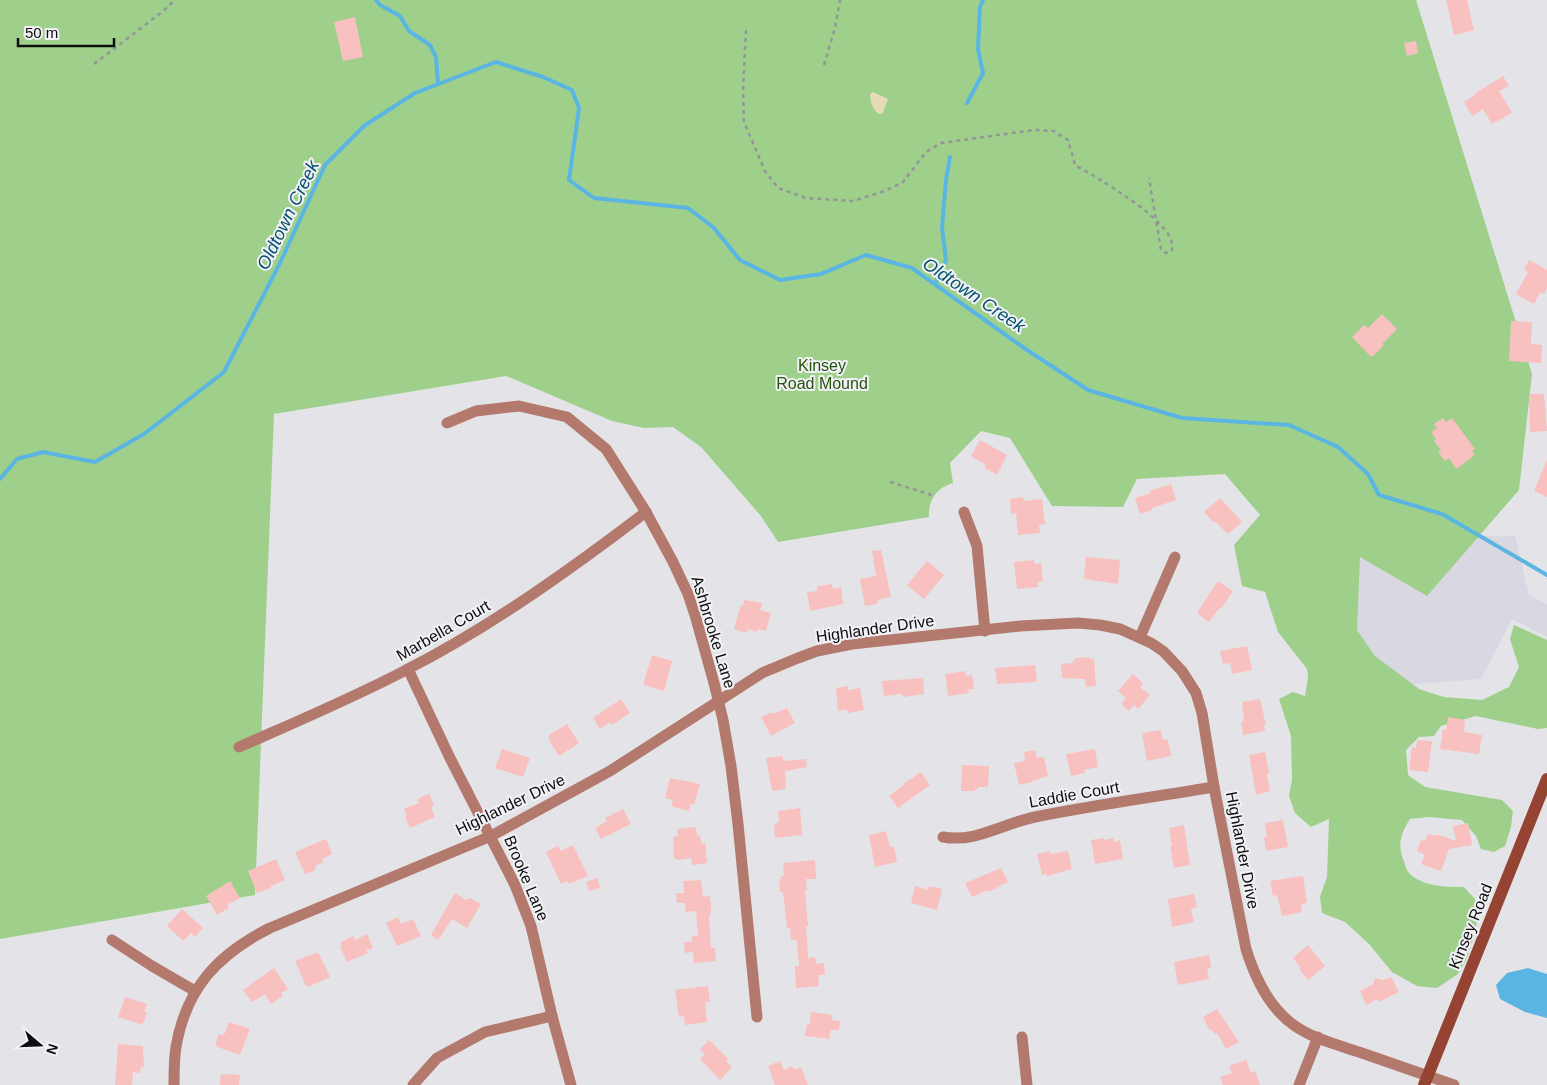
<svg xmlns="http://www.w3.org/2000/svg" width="1547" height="1085" font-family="Arial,sans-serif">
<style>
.built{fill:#d8d7e2}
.green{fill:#9ed08c}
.sand{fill:#e5dbb6}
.water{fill:#5ab5e2}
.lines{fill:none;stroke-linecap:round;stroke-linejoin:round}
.stream{stroke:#5ab5e2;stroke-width:4}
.building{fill:#f8c0be}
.path{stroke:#959598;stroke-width:2.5;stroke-dasharray:4 4;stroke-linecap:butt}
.street{stroke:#b3796d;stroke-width:11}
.secondary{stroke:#954333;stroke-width:12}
.labels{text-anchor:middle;stroke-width:4;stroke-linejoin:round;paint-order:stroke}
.park-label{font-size:16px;fill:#25540e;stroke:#f2f1f5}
.street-label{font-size:16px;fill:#0e0e0f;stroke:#f2f1f5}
.water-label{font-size:18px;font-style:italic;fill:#02516f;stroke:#f2f1f5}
</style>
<rect width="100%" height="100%" fill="#e4e4e8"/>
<path class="built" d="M1317,536H1515L1529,595L1547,604V637L1512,619L1481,679L1404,685L1309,640Z"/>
<path class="green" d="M0,0H1416L1532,374L1519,490L1427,596L1360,557L1357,630L1375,656L1419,689L1444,697L1482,700L1509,687L1519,667L1510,639L1514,625L1547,640V728L1538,729L1476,716L1441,726L1434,736L1419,737L1406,750L1408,775L1425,787L1502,800L1513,811L1511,827L1505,846L1494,852L1481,849L1476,836L1462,820L1428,817L1410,819C1402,832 1397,843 1403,859C1405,863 1406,870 1409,873C1423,887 1446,887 1464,887L1475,899L1479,912L1474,936L1466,960L1458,974L1437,988L1417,986L1392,972L1369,944L1345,922L1322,913L1320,897L1327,877L1329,819L1311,827L1295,813L1289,796L1292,779L1291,736L1279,699L1293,692L1305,696L1308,677L1307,669L1278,632L1265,592L1242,586L1234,545L1260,515L1225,474L1137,479L1123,507L1052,506L1010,438L981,431L950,463L953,483C937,488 928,499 929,517L778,542L761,516L701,447L673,427L644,428L612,421L506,376L274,414L255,895L0,939Z"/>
<path class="sand" d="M873,92L888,99L883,113L879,114C873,111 870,101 870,94Z"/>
<path class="water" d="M1528,968L1547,974V1018L1525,1012L1500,999L1496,985L1507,973Z"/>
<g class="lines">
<g class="stream">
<path d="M376,0L380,5L400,16L409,31L430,45L436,57L438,84"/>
<path d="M967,103L983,73L978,49L980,7L983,0"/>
<path d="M935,284L946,260L942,227L946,180L950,157"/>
<path d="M0,479L17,459L43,452L95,462L144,434L224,372L280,263L325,165L364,126L415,93L496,62L543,77L572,90L579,108L569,180L594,198L688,208L713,227L740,260L780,280L821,274L866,255L912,268L1024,348L1088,390L1182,418L1289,425L1338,447L1368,474L1379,495L1442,514L1547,575"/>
</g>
</g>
<g class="building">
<path d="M1446,0H1467L1474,30L1454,35Z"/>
<path d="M355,17L363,57L343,61L334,22Z"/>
<path d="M1416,41L1418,53L1407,56L1404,43Z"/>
<path d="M1503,76L1509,86L1499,91L1512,113L1492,124L1483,109L1472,116L1464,102L1475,95L1474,94Z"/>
<path d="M1529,260L1547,270V288L1544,294L1540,292L1534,304L1516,294L1528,272L1524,270Z"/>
<path d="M1382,314L1397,329L1382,344L1384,345L1373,356H1370L1352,337L1364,325L1368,328Z"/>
<path d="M1511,321L1532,322L1531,344L1542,345L1541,363L1509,361Z"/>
<path d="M1529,394H1544L1547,431L1530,432Z"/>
<path d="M1443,418L1446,422L1452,418L1475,449L1472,451L1475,455L1456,469L1449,458L1445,461L1438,452L1441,450L1434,441L1436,439L1431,432L1437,428L1434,424Z"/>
<path d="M980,440L1007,455L997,475L985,468L986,465L971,456Z"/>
<path d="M1547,460V497L1534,491Z"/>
<path d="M1171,484L1176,500L1152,508V510L1140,514L1135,498L1151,493L1150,491Z"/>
<path d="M1023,497L1024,501L1042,499L1045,524L1039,525L1040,533L1018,535L1016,513L1011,514L1010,499Z"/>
<path d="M1220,498L1242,522L1228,534L1215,521L1214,523L1204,512Z"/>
<path d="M881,550L891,597L879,599L877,604L865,606L860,579L876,576L872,551Z"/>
<path d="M1086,557L1120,560L1118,584L1084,579Z"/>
<path d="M1034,560V564L1041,563L1043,581L1038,582V587L1017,589L1014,562Z"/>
<path d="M927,561L944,575L924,599L907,585Z"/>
<path d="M1218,581L1233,591L1221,609L1219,608L1209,622L1197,613Z"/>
<path d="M832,584L833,589L841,587L843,604L810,611L807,592L817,591V586Z"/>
<path d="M744,600L762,603L760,610L771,613L766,631L758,629L757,632L748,629L747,633L734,629L741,605L743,606Z"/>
<path d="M1247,646L1252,670L1232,674L1230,663L1223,664L1220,651Z"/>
<path d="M652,655L672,661L664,691L643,685Z"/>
<path d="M1090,657V659H1094L1096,686L1086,687L1085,679L1062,678L1061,664L1073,663V660H1075V658Z"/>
<path d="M1035,665L1037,682L997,684L995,668Z"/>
<path d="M965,671L966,676L972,675L974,689L968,690L969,693L948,696L945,674Z"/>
<path d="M1133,674L1143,683L1140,687L1150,695L1138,709L1134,705L1129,711L1121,704L1126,698L1118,691Z"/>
<path d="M923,678L924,694L903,697L902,694L884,696L882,681Z"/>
<path d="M848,686V690L860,688L864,710L848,713V710L845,711V709L838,711L836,688Z"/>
<path d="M621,699L630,713L612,725L610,722L600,729L593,718Z"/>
<path d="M1260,699L1266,725H1264L1265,731L1243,735L1241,722L1244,721L1242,702Z"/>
<path d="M787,708L795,723L771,736L761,717L772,712L773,714Z"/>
<path d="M1448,717L1465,720L1464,732L1482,735L1479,754L1440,749L1443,729L1446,730Z"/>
<path d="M567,724L579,743L559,756L549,740V735Z"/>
<path d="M1161,730L1163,740L1167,739L1169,744L1171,756L1147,761L1142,733Z"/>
<path d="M1417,740L1432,741L1428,772L1409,770L1412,747L1416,748Z"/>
<path d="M502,749L530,758L523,777L495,768Z"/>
<path d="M1095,749L1098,767L1084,770L1085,773L1071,776L1066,754Z"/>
<path d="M1035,750L1037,758L1044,757L1048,776L1032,781V782L1019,785L1014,763L1025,761L1024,752Z"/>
<path d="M1265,752L1269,773L1267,774L1270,791L1256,795L1249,755Z"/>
<path d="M783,756V761L806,759L807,767L785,771L786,789L772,791L766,758Z"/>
<path d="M962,765L989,766L988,787H978V789H975V791H961Z"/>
<path d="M921,772L930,785L898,808L889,796L904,785L903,784Z"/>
<path d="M670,778L700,784L694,805L690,804L689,811L671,806L673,800L665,798Z"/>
<path d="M429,794L434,805L431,807L435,817L410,828L405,817L407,816L404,809L419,803L417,799Z"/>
<path d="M800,808L802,835L775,838L774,825L779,822L778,811Z"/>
<path d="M623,809L631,824L601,839L595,828L607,821L605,818Z"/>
<path d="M1283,820L1288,847L1266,851L1264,837H1267L1265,823Z"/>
<path d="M1468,823L1472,845L1449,849L1441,871L1421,864L1425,855L1417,851L1421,840L1425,841L1428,834L1435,836L1436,834L1456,841L1453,826Z"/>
<path d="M1184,825L1190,865L1174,868L1170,846H1172L1169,828Z"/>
<path d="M696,827L697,836L700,835L701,844L705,843L707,863L692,865L691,858L678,860L674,858L673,852L674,847L673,837L678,836L677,829Z"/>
<path d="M886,831L889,844L891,847H894L897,862L875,867L869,835Z"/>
<path d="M1104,838L1105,840L1113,838L1114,842L1120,840L1123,859L1095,864L1091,840Z"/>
<path d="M326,839L332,854L322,859L324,862L315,866L316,870L305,874L295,852Z"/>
<path d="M573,845L588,876L569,884L568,881L561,884L546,852L558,846L561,851Z"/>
<path d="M1050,851V854L1068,851L1072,869L1047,876L1046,874L1042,875L1037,854Z"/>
<path d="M276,859L285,880L271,886V888L257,893L248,871Z"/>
<path d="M815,860L816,879H806L807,890H805L808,926H806L808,958L815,957L816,964L824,963L825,975H818L819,986L796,988L795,966H799L797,940H791L790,928H787L783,892H780L779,879H781V876H784L783,863Z"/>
<path d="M1001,868L1008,882L989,892L988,890L972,897L965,883Z"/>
<path d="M1303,876L1307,903L1301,904L1302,912L1282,916L1277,895L1273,896L1270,881Z"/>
<path d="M597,878L600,888L589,891L586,882Z"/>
<path d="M701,880L703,897L710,896L711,909L710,916L709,917L711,948H715L716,961L694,963L693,952L685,953L684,942H692V936H698L696,911L686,912L685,903H677L676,893H684L683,881Z"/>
<path d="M230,881L240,898L227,905L229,908L217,915L206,896Z"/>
<path d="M915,886L928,890L929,886L942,889L937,910L911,903Z"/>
<path d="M455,893L466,900L470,898L481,904L467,928L452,919L438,940L431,935Z"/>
<path d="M1194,894L1197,907L1191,909L1194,922L1172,927L1168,899Z"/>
<path d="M182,909L203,928L195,937L191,933L183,941L167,926Z"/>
<path d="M398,917L401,924L413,919L421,936L397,946L386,923Z"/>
<path d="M367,934L373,948L366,950L368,953L347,962L340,946L342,945L341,942L353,936L355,940Z"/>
<path d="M1308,945L1325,966L1308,980L1299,969L1301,968L1293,958Z"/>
<path d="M318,952L330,977L310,986H306L295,961Z"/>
<path d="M1209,955L1211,968L1207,969L1209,979L1178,985L1174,962Z"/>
<path d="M274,968L288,989L281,993L283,996L271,1004L265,994L252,1002L243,990Z"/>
<path d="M1391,977L1399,992L1379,1002L1378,999L1366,1005L1360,991L1373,984L1375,978L1383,980Z"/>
<path d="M708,986L710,1002H705L707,1022L685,1025L684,1016L679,1017L675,990Z"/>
<path d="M125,997L147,1004L144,1011L147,1012L143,1025L118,1017Z"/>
<path d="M1217,1009L1239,1042L1226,1049L1217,1033L1215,1034L1212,1030L1210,1031L1203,1017Z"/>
<path d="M811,1012L832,1015V1020L840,1021L839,1030H831L829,1039L805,1036L807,1024H810Z"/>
<path d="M229,1022L250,1029L240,1055L215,1046L219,1034L224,1035Z"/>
<path d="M709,1040L728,1059L726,1061L732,1067L720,1080L700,1059L705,1054L700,1049Z"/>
<path d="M118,1044L143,1046L144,1067H141L140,1073L133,1072L132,1085H115Z"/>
<path d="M1246,1060L1251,1073L1255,1071L1260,1085H1223L1220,1077L1232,1073L1229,1066Z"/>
<path d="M780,1061L784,1070L792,1066L794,1070L801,1067L808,1085H775L768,1066Z"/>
<path d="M221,1074L240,1075L239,1085H220Z"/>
</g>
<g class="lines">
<g class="path">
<path d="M746,30L743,89L744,122L765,171L778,188L806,198L853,201L885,191L903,182L926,152L941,143L1034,130L1054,131L1068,140L1075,165C1094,176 1185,227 1171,252L1166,253L1161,250L1149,178"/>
<path d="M94,64L162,12L175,0"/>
<path d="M824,65L835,28L840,0"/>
<path d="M890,482L929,494L935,498"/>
</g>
<g class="street">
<path d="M447,423L476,411L519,406L567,417L606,449L646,512L673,562L688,594L695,615L714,683L723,720L731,766L738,824L757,1017"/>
<path d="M964,512L977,546L985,631"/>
<path d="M1140,637L1175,557"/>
<path d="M408,669L449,756L515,885L531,926L552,1016L571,1085"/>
<path d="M239,747C296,722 353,698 408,669C493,625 570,570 646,512"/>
<path d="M943,837C976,843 1004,823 1035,817C1095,805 1154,797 1214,787"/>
<path d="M112,940L152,966L195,991"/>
<path d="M1022,1037L1027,1085"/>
<path d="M174,1085C174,1072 174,1059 176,1047C186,988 218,954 270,928L491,836L610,771L762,673L798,658L817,651L852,644L1020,626L1078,623L1100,625L1120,629L1151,643L1163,651L1182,671L1196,693L1202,713L1214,787L1246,949C1255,978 1269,1008 1295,1026C1314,1039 1338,1045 1359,1052C1391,1063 1423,1074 1454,1085"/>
<path d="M413,1085L437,1058L485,1032L552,1016"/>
<path d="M1299,1085L1318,1037"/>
</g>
<path class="secondary" d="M1424,1085L1547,779"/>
</g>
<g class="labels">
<g class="park-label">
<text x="822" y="371">Kinsey<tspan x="822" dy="18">Road Mound</tspan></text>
</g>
<g class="street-label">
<text transform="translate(875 628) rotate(-8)" y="6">Highlander Drive</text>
<text transform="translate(443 630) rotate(-30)" y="6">Marbella Court</text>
<text transform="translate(714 632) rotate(73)" y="6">Ashbrooke Lane</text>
<text transform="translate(1074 794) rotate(-10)" y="6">Laddie Court</text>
<text transform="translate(510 804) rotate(-26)" y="6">Highlander Drive</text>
<text transform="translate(1243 850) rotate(79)" y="6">Highlander Drive</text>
<text transform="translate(527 878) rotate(67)" y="6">Brooke Lane</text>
<text transform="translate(1470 926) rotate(-68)" y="6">Kinsey Road</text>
</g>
<g class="water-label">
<text transform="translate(288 215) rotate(-64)" y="6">Oldtown Creek</text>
<text transform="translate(974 295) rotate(34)" y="6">Oldtown Creek</text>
</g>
</g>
<g transform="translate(40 1045) rotate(109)" stroke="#f2f1f5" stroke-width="4" paint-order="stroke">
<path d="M0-4L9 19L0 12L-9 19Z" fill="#0e0e0f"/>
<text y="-8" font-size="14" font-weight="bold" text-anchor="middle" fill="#0e0e0f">N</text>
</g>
<path d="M18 38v8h96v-8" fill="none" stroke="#0e0e0f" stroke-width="2.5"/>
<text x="25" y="38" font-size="15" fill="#0e0e0f" stroke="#f2f1f5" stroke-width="4" paint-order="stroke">50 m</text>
</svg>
